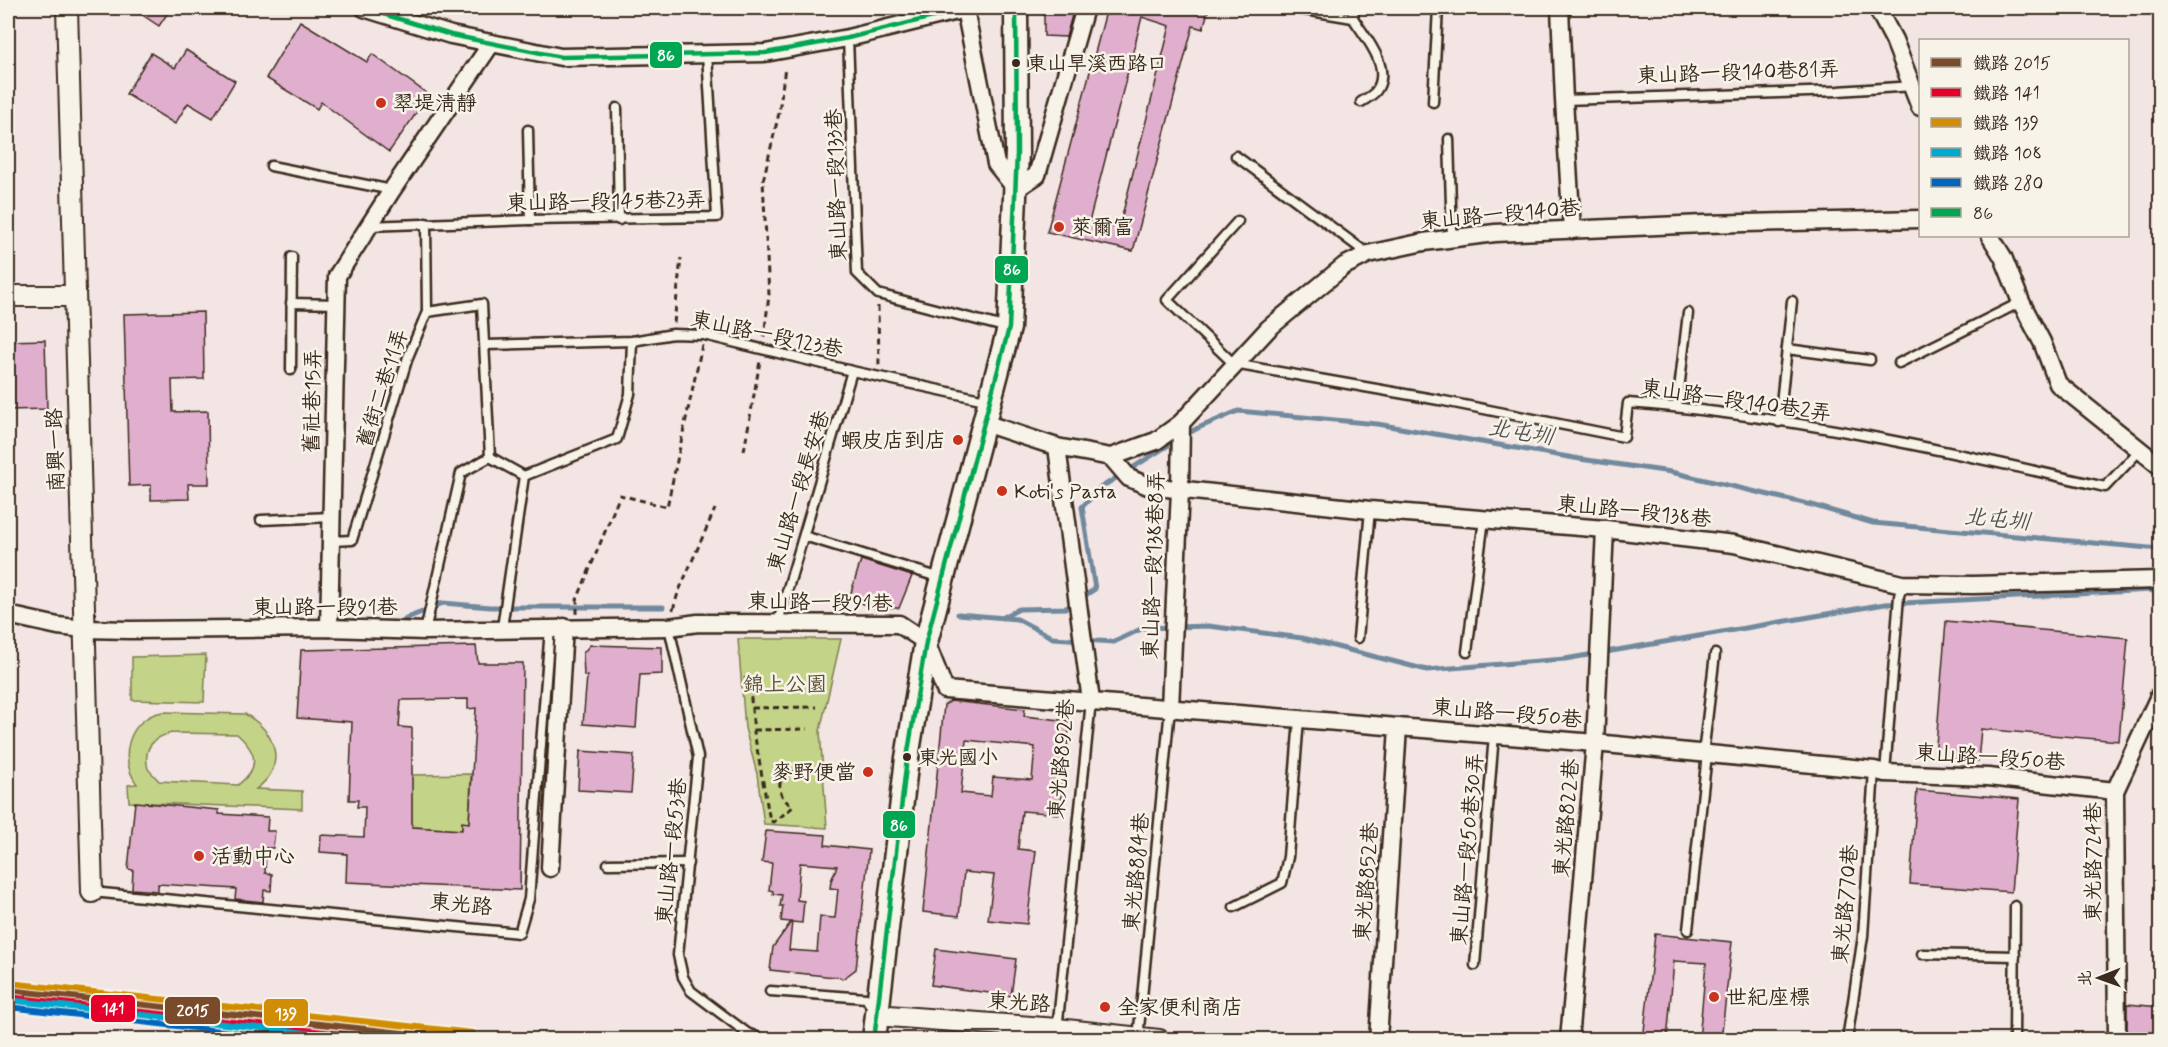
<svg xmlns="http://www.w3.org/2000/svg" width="2168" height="1047" font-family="Mynerve,'LXGW WenKai TC',sans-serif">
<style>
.green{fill:#c3d387;stroke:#7f7e52;stroke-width:1.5;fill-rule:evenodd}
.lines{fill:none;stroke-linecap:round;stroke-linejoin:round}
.stream{stroke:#71899d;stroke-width:5}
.building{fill:#e1afce;stroke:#3b2a1e;stroke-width:1.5;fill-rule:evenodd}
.service-casing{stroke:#3b2a1e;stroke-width:13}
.minor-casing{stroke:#3b2a1e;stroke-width:21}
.tertiary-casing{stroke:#3b2a1e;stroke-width:24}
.secondary-casing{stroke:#3b2a1e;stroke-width:27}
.path{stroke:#3b2a1e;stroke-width:3;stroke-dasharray:6 4.5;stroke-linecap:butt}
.service{stroke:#f7f3e8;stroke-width:8}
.minor{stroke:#f7f3e8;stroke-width:16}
.tertiary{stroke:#f7f3e8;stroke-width:20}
.secondary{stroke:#f7f3e8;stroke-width:22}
.bus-1-casing{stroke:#f7f3e8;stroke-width:9}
.bus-1{stroke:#00a651;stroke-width:4.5}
.rail-1-casing{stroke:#f7f3e8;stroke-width:10}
.rail-2-casing{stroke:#f7f3e8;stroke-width:10}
.rail-3-casing{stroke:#f7f3e8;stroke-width:10}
.rail-4-casing{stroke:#f7f3e8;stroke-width:10}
.rail-5-casing{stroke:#f7f3e8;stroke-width:10}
.rail-1{stroke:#7a4b2a;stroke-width:6}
.rail-2{stroke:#e4002b;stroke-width:6}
.rail-3{stroke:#d18d06;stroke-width:6}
.rail-4{stroke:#00a9ce;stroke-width:6}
.rail-5{stroke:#0065bd;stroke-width:6}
.bus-dot{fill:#3b2a1e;stroke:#f7f3e8;stroke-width:2}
.poi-dot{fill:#c8321e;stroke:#f7f3e8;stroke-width:2}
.labels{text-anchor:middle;stroke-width:5;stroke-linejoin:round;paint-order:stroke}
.bus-label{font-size:20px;fill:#3b2a1e;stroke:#f7f3e8;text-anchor:start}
.street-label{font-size:21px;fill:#3b2a1e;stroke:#f7f3e8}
.poi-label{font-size:21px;fill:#3b2a1e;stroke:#f7f3e8;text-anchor:start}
.park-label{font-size:21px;fill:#5d5438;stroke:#f7f3e8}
.water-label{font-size:22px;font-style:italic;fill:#525253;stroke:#f7f3e8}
.line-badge{stroke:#f7f3e8;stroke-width:2}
.badge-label{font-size:16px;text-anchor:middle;font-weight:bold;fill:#fff}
</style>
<rect width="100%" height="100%" fill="#f3e5e3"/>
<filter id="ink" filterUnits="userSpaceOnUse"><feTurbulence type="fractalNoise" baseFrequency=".0167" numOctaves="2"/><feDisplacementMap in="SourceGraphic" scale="12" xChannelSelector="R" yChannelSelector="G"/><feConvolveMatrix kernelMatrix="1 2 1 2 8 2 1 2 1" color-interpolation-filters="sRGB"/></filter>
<g filter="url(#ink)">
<g class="green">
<path d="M738,639H841L820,731L827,828L764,824L757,774L745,728Z"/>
<path d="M206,655L204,702L132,700V657Z"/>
<path d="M163,712L245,714C276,732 288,766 256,789L302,791V809L129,802L128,785L137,784C117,758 129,717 163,712ZM172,733L237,734C257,752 261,767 238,785L159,781L148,769C143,749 152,737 172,733Z"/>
<path d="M471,774L469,823H462V830L412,827L411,775Z"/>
</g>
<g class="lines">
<g class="stream">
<path d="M1185,435L1198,428L1238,411L1377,424L1580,459L1671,472L1812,505L1873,523L2160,549"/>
<path d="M958,614L1017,619L1053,638L1114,642L1143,628L1208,626L1302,638L1427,670L1565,659L1885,604L2151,590L2160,595"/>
<path d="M1002,618L1019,609L1066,608L1095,589L1082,507L1100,488L1177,440"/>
<path d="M405,619L443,603L490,607H663"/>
</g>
</g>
<g class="building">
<path d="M132,8H171L159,26Z"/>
<path d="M1044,8H1074L1066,37L1044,36Z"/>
<path d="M1107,8H1209L1203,29L1193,26L1133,251L1047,232ZM1142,17L1170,26L1119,228L1089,222Z"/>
<path d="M300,21L367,62L372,54L429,95L389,152L321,102L317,109L266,78Z"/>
<path d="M186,50L235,81L213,118L188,103L175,124L126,94L151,53L175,68Z"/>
<path d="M203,312L204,379L172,380L173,412L208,411L209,484H188L189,499L151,500V485L129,486L124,314Z"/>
<path d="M45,340L47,409L8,410V341Z"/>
<path d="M861,560L912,576L899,608H875L849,599Z"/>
<path d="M1946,621L2128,638L2119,741L1981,729L1978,761L1935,758Z"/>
<path d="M590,645L662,647V674L640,675L636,728L583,724L587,676H584L583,653Z"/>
<path d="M476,646L478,663H523L520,890L346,882L347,854L320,852L321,835L364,837L365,807H357L358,800H349L352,722L297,718L301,650ZM468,699V709L476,708L469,823L462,822V830L412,827V728L399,727L401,700Z"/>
<path d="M951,701L1025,709L1024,716L1070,721L1060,814L1022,811L1018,849L1036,851L1027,924L988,920L994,875L964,872L959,916L923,912L944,705ZM966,740L1035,747L1032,780L993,777L991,796L961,793Z"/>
<path d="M580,751L634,755L631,793L578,790Z"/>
<path d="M1917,790L2019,799L2011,892L1910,884Z"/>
<path d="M135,802L219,810V814L268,817L267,831H275L273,848H266L265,873L272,874L271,891L264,890L263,902L235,899L236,889L158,884V891L132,889L133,870L128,869Z"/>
<path d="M766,831L826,835L825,845L869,850L856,969L844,978L770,970L773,947L791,922L781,921L783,906H780L782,895L773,894V891L769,890L772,863L762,862ZM800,863L837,866L831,881L830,888L838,889L835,918L820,917L817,952L789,950L792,922L802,923L804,901L797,900Z"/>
<path d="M1655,934L1732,942L1721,1040H1699L1706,963L1674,961L1667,1040H1643Z"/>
<path d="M936,949L1016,959L1011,996L931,985Z"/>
<path d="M2127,1004L2160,1007V1040H2127Z"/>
</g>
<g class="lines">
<defs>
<g id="service">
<path d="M1293,8L1353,18"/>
<path d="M1354,8L1353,18C1365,37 1393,68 1376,91C1373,95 1366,99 1361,102"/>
<path d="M848,38L857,273L878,294L1008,328"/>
<path d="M1564,100L1838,91L1913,86"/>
<path d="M1433,102L1438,8"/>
<path d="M617,108L619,220"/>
<path d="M528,130L530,220"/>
<path d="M1449,139L1452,238"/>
<path d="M1236,156L1368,254"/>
<path d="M271,166L392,190"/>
<path d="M1238,221L1167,300L1234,364L1439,400L1624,437L1628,403C1787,415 1950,451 2105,487L2140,450"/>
<path d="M368,226L530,220L717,217L707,54"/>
<path d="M291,303L337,304"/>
<path d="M485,345L632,341L673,334L704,335L852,371L990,401"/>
<path d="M1787,349L1870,360"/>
<path d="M1899,363L2021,302"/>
<path d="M291,370L292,257"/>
<path d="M1677,407L1688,313"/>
<path d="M1779,422L1792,301"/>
<path d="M490,457L524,476L617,439L630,394L632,341"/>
<path d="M261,520L332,517"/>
<path d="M804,536L941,578"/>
<path d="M332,541L352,540L408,357L427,312L426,223"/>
<path d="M778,622L852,371"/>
<path d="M669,627L698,757L678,955L683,977L691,991L747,1033L765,1040"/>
<path d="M502,628L524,476"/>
<path d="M425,631L461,473L490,457L482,304L427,312"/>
<path d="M1358,638L1370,510"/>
<path d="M1467,652L1484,519"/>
<path d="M1885,773L1899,596L1902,584"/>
<path d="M608,864L688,863"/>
<path d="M92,892L519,933L529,899L550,628"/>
<path d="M1234,907L1282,883L1288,857L1299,719"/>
<path d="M1688,930L1707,754L1704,746L1715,654"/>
<path d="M1922,954L2015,956"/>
<path d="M1475,965L1494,735"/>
<path d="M770,991L866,998L873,1010"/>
<path d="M1138,1039L1170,708"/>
<path d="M1056,1040L1091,701"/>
<path d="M1847,1040L1863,936L1874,770"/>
<path d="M2014,1040L2015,906"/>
</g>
<g id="minor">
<path d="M364,8L451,35L561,57L765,53L848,38L969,8"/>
<path d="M1560,8L1564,100L1572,230"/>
<path d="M1877,8L1894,40L1920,107"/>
<path d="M965,9L996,164L1016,189L1037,175L1085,8"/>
<path d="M1990,236L2003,257L2021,302L2042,342L2058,384L2160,466"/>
<path d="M984,423L1057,447L1111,457L1156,441L1181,423L1269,328L1344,266L1368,254L1424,242L1495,233L1704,224L1920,219"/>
<path d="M1057,447L1091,701"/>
<path d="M1111,457L1129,478L1148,486L1370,510L1605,529L1734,544L1902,584L1973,585L2160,580"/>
<path d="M8,615L58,626L84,629L130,630L329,628L425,631L669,627L698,623L899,624L926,642L945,690L1595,743L1874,770L1885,773L1988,777L2115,791"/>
<path d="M329,628L337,276L392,190L491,44"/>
<path d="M1170,708L1180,490L1181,423"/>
<path d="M550,868L564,627"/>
<path d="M1378,1040L1398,727"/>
<path d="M1569,1040L1595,743L1605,529"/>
<path d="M2117,1040L2115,791L2160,694"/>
</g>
<g id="tertiary">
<path d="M67,8L92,892"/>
<path d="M8,296H75"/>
<path d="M876,1015L1057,1029L1159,1040"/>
</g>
<path id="secondary" d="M874,1040L907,758L926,642L1009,328L1017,153L1016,8"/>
</defs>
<use href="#service" class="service-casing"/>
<use href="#minor" class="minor-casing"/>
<use href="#tertiary" class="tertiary-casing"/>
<use href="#secondary" class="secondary-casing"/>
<g class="path">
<path d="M878,306L879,366"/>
<path d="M674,323L681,258"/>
<path d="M764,337L769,295L763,181L779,113L785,67"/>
<path d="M744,451L760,361"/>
<path d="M673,610L678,593L715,509"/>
<path d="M577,614V600L620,495L667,507L702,345"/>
<path d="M745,677L751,699L754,732L770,821L774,822L793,807C781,798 775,788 784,774L801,770L804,766"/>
<path d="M752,708L817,707"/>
<path d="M754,730L808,729"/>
<path d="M8,1000L80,1006L205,1035L253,1040"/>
</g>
<use href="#service" class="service"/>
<use href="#minor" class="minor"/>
<use href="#tertiary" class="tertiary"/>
<use href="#secondary" class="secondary"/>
<defs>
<g id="bus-1">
<path d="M364,8L451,35L561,57L765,53L848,38L969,8"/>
<path d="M874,1040L907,758L926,642L1009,328L1017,153L1016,8"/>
</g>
</defs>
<use href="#bus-1" class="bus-1-casing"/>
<use href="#bus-1" class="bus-1"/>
<defs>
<path id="rail-1" d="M8,990L467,1040"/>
<path id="rail-2" d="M8,997L397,1040"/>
<path id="rail-3" d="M9,983L473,1033"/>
<path id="rail-4" d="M8,1000L370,1040"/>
<path id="rail-5" d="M8,1007L301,1040"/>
</defs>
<use href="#rail-1" class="rail-1-casing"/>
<use href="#rail-2" class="rail-2-casing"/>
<use href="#rail-3" class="rail-3-casing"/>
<use href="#rail-4" class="rail-4-casing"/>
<use href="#rail-5" class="rail-5-casing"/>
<use href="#rail-1" class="rail-1"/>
<use href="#rail-2" class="rail-2"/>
<use href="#rail-3" class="rail-3"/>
<use href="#rail-4" class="rail-4"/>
<use href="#rail-5" class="rail-5"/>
</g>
</g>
<g class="bus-dot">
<circle cx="1016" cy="63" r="5"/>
<circle cx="907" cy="757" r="5"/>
</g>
<g class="poi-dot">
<circle cx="381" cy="103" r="6"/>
<circle cx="1059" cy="227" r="6"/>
<circle cx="958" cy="440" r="6"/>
<circle cx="1002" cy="491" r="6"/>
<circle cx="868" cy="772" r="6"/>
<circle cx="199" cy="856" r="6"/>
<circle cx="1714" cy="997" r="6"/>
<circle cx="1105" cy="1007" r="6"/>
</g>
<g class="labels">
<g class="bus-label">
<text x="1027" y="70">東山旱溪西路口</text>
<text x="918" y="764">東光國小</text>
</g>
<g class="street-label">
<text transform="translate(1738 72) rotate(-2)" y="7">東山路一段140巷81弄</text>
<text transform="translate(836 185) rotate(-92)" y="7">東山路一段133巷</text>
<text transform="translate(606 201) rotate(-1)" y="7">東山路一段145巷23弄</text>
<text transform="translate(1500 214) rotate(-5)" y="7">東山路一段140巷</text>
<text transform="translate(767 334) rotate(12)" y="7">東山路一段123巷</text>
<text transform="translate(382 388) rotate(-72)" y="7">舊街二巷11弄</text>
<text transform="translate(1736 400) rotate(8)" y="7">東山路一段140巷2弄</text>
<text transform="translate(312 401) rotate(-89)" y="7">舊社巷15弄</text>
<text transform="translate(55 450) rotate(-92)" y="7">南興一路</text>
<text transform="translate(798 491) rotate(-73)" y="7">東山路一段長安巷</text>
<text transform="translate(1634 511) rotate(6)" y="7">東山路一段138巷</text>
<text transform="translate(1153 565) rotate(-88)" y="7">東山路一段138巷8弄</text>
<text transform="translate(820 602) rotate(1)" y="7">東山路一段91巷</text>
<text x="325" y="614">東山路一段91巷</text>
<text transform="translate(1507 713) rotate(5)" y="7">東山路一段50巷</text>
<text transform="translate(1990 757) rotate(4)" y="7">東山路一段50巷</text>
<text transform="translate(1061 759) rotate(-85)" y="7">東光路892巷</text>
<text transform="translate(1566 818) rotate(-85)" y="7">東光路822巷</text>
<text transform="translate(1467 849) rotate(-85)" y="7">東山路一段50巷30弄</text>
<text transform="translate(671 851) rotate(-84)" y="7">東山路一段53巷</text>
<text transform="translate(2093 862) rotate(-90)" y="7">東光路724巷</text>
<text transform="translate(1136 872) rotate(-85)" y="7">東光路884巷</text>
<text transform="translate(1366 882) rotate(-86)" y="7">東光路852巷</text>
<text transform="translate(461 904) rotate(6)" y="7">東光路</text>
<text transform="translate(1845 904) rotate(-85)" y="7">東光路770巷</text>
<text transform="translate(1019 1002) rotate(4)" y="7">東光路</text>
</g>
<g class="poi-label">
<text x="393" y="110">翠堤清靜</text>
<text x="1071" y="234">萊爾富</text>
<text x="946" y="447" text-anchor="end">蝦皮店到店</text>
<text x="1014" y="498">Koti's Pasta</text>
<text x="856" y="779" text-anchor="end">麥野便當</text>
<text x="211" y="863">活動中心</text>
<text x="1726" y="1004">世紀座標</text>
<text x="1117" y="1014">全家便利商店</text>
</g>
<g class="park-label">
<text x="785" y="691">錦上公園</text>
</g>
<g class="water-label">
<text transform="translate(1521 431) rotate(9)" y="8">北屯圳</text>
<text transform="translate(1997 518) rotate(5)" y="8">北屯圳</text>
</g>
</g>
<g class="line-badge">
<rect x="649" y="41" width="34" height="28" rx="6" fill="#00a651"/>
<rect x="994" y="255" width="35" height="29" rx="6" fill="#00a651"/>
<rect x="882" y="810" width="34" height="29" rx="6" fill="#00a651"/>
<rect x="90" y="994" width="46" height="29" rx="6" fill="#e4002b"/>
<rect x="164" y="996" width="57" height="29" rx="6" fill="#7a4b2a"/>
<rect x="263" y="998" width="46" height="29" rx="6" fill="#d18d06"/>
</g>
<g class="badge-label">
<text x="666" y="61">86</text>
<text x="1012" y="275">86</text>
<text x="899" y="831">86</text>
<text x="113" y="1014">141</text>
<text x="193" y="1016">2015</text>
<text x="286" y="1019">139</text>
</g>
<rect width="2168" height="1047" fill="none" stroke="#f7f3e8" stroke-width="30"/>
<rect x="15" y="15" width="2138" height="1017" fill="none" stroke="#3b2a1e" stroke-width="2" filter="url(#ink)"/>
<rect x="1919" y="39" width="210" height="198" fill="#f7f3e8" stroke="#aca397" stroke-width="1.5"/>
<rect x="1931" y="58" width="30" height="9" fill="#7a4b2a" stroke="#aca397" stroke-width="1.5"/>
<text x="1973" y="69" font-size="18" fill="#3b2a1e">鐵路 2015</text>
<rect x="1931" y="88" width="30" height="9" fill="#e4002b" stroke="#aca397" stroke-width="1.5"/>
<text x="1973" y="99" font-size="18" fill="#3b2a1e">鐵路 141</text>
<rect x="1931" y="118" width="30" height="9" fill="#d18d06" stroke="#aca397" stroke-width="1.5"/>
<text x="1973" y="129" font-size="18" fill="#3b2a1e">鐵路 139</text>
<rect x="1931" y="148" width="30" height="9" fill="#00a9ce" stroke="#aca397" stroke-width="1.5"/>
<text x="1973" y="159" font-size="18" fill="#3b2a1e">鐵路 108</text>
<rect x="1931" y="178" width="30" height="9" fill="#0065bd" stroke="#aca397" stroke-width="1.5"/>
<text x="1973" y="189" font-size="18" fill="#3b2a1e">鐵路 280</text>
<rect x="1931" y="208" width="30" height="9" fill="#00a651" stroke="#aca397" stroke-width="1.5"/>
<text x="1973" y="219" font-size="18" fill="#3b2a1e">86</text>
<g transform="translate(2099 978) rotate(269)" stroke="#f7f3e8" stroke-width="4.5" paint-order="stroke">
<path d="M0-4.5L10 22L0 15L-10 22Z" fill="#3b2a1e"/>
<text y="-9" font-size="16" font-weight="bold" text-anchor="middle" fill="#3b2a1e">北</text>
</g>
</svg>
